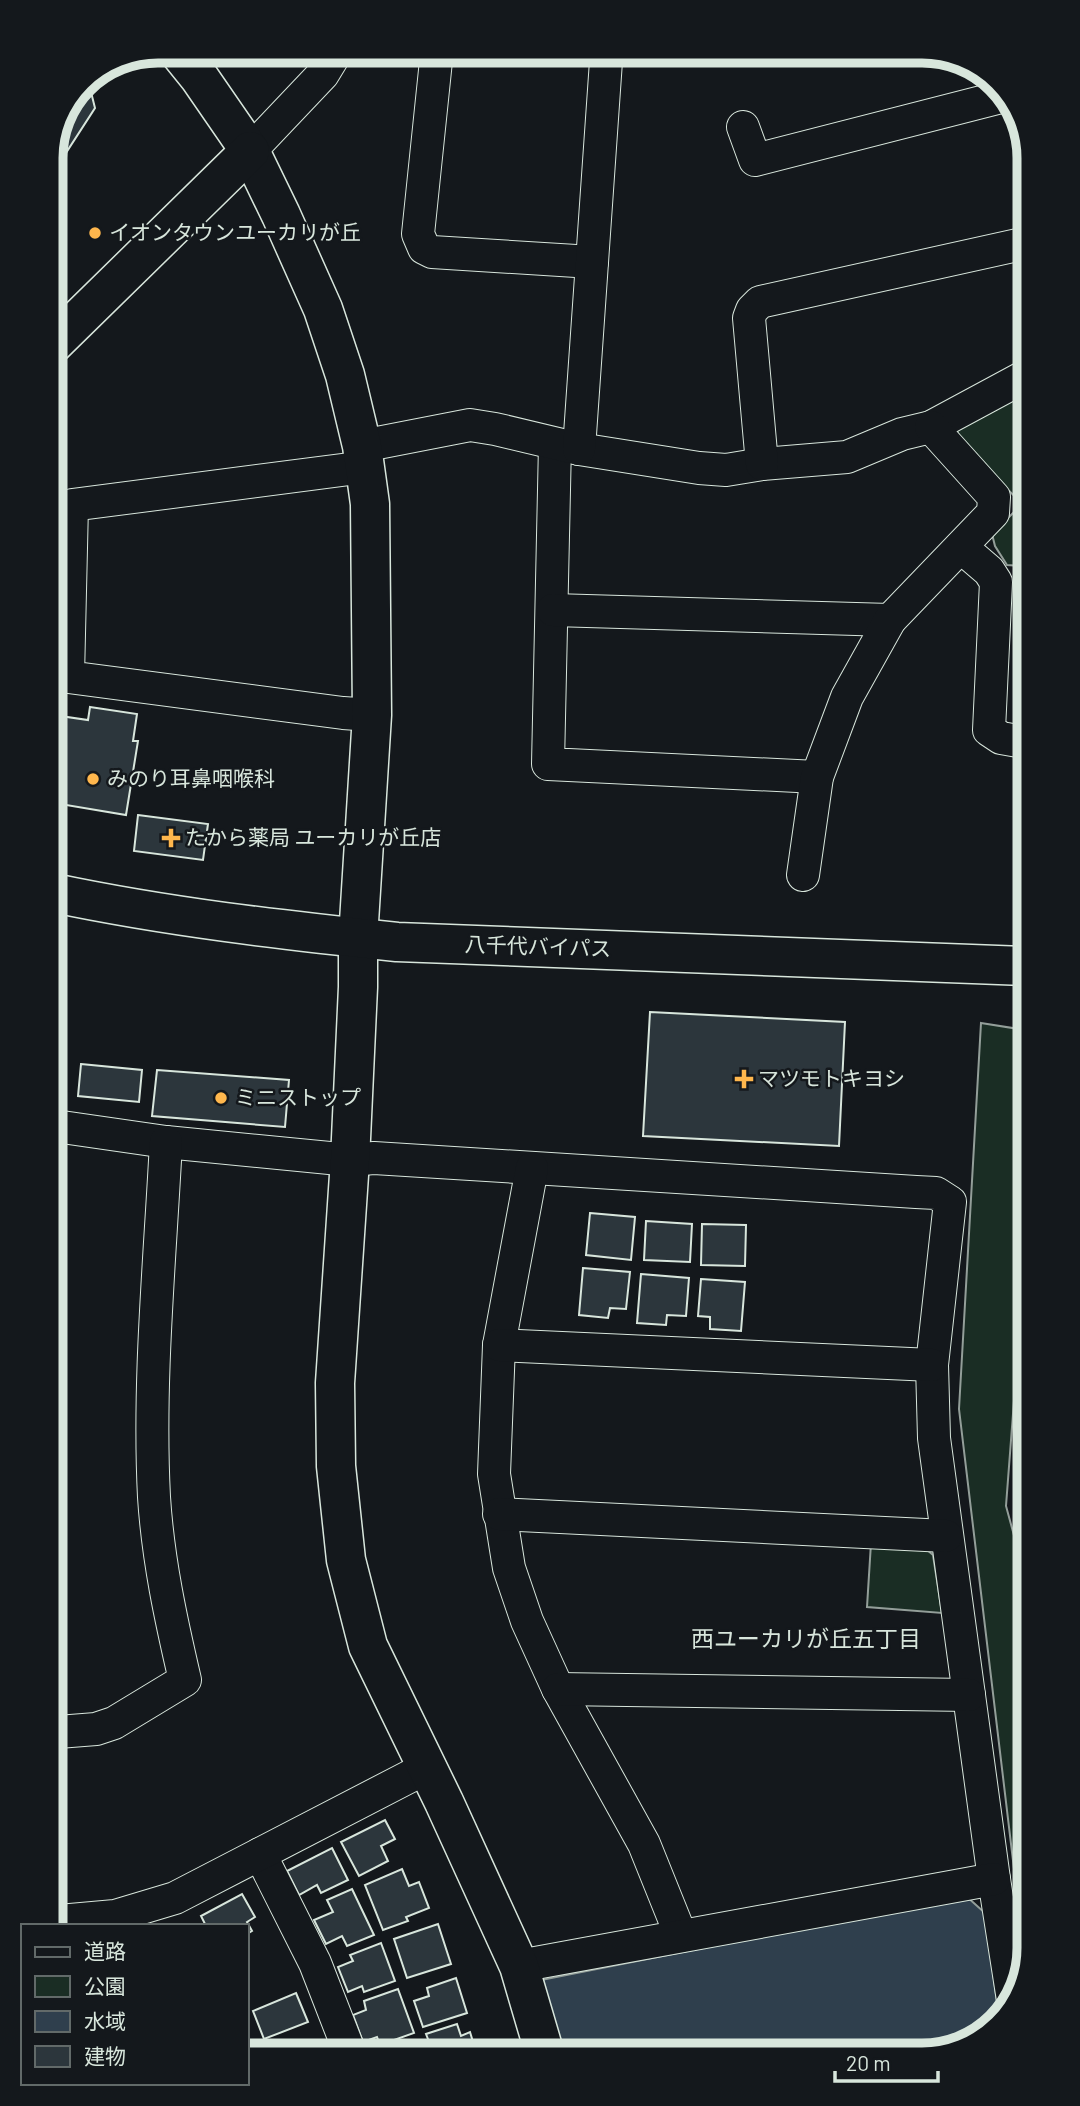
<svg xmlns="http://www.w3.org/2000/svg" width="1080" height="2106" font-family="Barlow,'Noto Sans JP',sans-serif">
<style>
.green{fill:#1a2d24;stroke:#939e99;stroke-width:2}
.water{fill:#2f3f4d;stroke:#939e99;stroke-width:2}
.building{fill:#2c363c;stroke:#d8e6dc;stroke-width:2}
.lines{fill:none;stroke-linecap:round;stroke-linejoin:round}
.street-casing{stroke:#d8e6dc;stroke-width:34}
.secondary-casing{stroke:#d8e6dc;stroke-width:41}
.highway-casing{stroke:#d8e6dc;stroke-width:41}
.street{stroke:#14181c;stroke-width:32}
.secondary{stroke:#14181c;stroke-width:38}
.highway{stroke:#14181c;stroke-width:38}
.poi-dot{fill:#ffb74d;stroke:#14181c;stroke-width:2.5}
.labels{text-anchor:middle;stroke-width:5;stroke-linejoin:round;paint-order:stroke}
.poi-label{font-size:21px;fill:#d8e6dc;stroke:#14181c;text-anchor:start}
.street-label{font-size:21px;fill:#d8e6dc;stroke:#14181c}
.neighbourhood-label{font-size:23px;fill:#d8e6dc;stroke:#14181c}
.rim{fill:none;stroke:#d8e6dc;stroke-width:9}
</style>
<rect width="100%" height="100%" fill="#14181c"/>
<g class="green">
<path d="M1022,391L1023,566L1007,565L995,546L992,534L1022,504L958,438L957,427Z"/>
<path d="M981,1023L1025,1030L1026,1243L1006,1506L1028,1587L1029,1948L1025,1961L959,1409Z"/>
<path d="M871,1543L926,1549L933,1555L942,1613L867,1607Z"/>
</g>
<path class="water" d="M966,1896L985,1913L999,2017L962,2047L548,2051L536,1981Z"/>
<g class="building">
<path d="M88,80L95,108L51,176V152L83,82Z"/>
<path d="M90,707L137,714L133,741H138L126,815L54,803V755L60,716L88,720Z"/>
<path d="M138,815L208,824L203,860L134,851Z"/>
<path d="M650,1012L845,1022L839,1146L643,1136Z"/>
<path d="M81,1064L142,1070L139,1102L78,1096Z"/>
<path d="M157,1070L289,1080L285,1127L152,1116Z"/>
<path d="M590,1213L635,1217L631,1260L586,1255Z"/>
<path d="M646,1221L692,1224L690,1262L644,1260Z"/>
<path d="M702,1224L746,1225L745,1266L701,1265Z"/>
<path d="M583,1268L630,1272L626,1309L610,1308L608,1318L579,1315Z"/>
<path d="M641,1274L689,1278L686,1316L667,1315L666,1325L637,1323Z"/>
<path d="M701,1279L745,1282L741,1331L710,1329V1317L698,1316Z"/>
<path d="M385,1820L395,1839L381,1846L388,1861L359,1876L341,1842Z"/>
<path d="M332,1848L348,1880L321,1893L317,1885L299,1895L287,1871Z"/>
<path d="M402,1869L409,1886L419,1882L429,1908L406,1917L408,1921L383,1930L365,1885Z"/>
<path d="M352,1889L374,1935L347,1946L342,1936L326,1944L314,1920L333,1912L327,1900Z"/>
<path d="M242,1894L255,1917L247,1922L252,1931L247,1934V1926H206L201,1916Z"/>
<path d="M438,1924L451,1964L407,1978L394,1939Z"/>
<path d="M381,1943L395,1981L364,1992L362,1986L348,1992L338,1967L353,1961L350,1955Z"/>
<path d="M456,1978L467,2013L423,2027L414,2001L429,1996L427,1988Z"/>
<path d="M398,1989L414,2033L380,2045L377,2037L363,2042L353,2015L366,2010L364,2001Z"/>
<path d="M296,1993L308,2022L264,2039L253,2011Z"/>
<path d="M457,2024L461,2036L470,2032L476,2052H433L426,2034Z"/>
<path d="M417,2042L420,2052L396,2053L394,2049Z"/>
</g>
<g class="lines">
<defs>
<g id="street">
<path d="M437,51L418,234L424,248L432,252L592,262"/>
<path d="M743,127L755,160L1005,96"/>
<path d="M250,151L323,74L337,51"/>
<path d="M555,444L548,764L817,777"/>
<path d="M362,446L470,425L495,429L579,449L699,468L726,470L762,464L847,457L902,434L931,427L1022,378"/>
<path d="M579,449L606,61L603,51"/>
<path d="M762,464L749,318L752,310L760,302L1022,244"/>
<path d="M365,467L72,505L68,677L343,713L372,715"/>
<path d="M961,547L989,571L996,582L989,730L1001,738L1024,742"/>
<path d="M553,610L890,620"/>
<path d="M803,875L817,777L847,697L890,620L993,513L994,497L931,427"/>
<path d="M55,1126L166,1142L350,1160L374,1158L916,1192L936,1193L950,1202L932,1365L934,1438L994,1879L1013,2000"/>
<path d="M532,1168L499,1345L494,1474L509,1568L527,1621L558,1689L644,1844L681,1936"/>
<path d="M499,1345L932,1365"/>
<path d="M499,1514L946,1536"/>
<path d="M558,1689L969,1695"/>
<path d="M58,1732L96,1729L114,1723L185,1680C171,1620 158,1560 154,1497C148,1381 160,1259 166,1142"/>
<path d="M260,1854L315,1963L350,2053"/>
<path d="M59,1921L115,1916L175,1898L426,1768"/>
<path d="M519,1966L994,1879"/>
</g>
<g id="secondary">
<path d="M178,51L199,77L250,151L281,215L323,309L345,375L362,446L370,504L372,715L358,938V987L350,1160L335,1383L336,1466L346,1560L368,1646L444,1802L519,1966L544,2051"/>
<path d="M52,345L250,151"/>
</g>
<path id="highway" d="M54,893C168,917 282,930 397,942L1025,966"/>
</defs>
<use href="#street" class="street-casing"/>
<use href="#secondary" class="secondary-casing"/>
<use href="#highway" class="highway-casing"/>
<use href="#street" class="street"/>
<use href="#secondary" class="secondary"/>
<use href="#highway" class="highway"/>
</g>
<g class="poi-dot">
<circle cx="95" cy="233" r="7"/>
<circle cx="93" cy="779" r="7"/>
<path d="M167.5 827.5h7v7h7v7h-7v7h-7v-7h-7v-7h7z"/>
<path d="M740.5 1068.5h7v7h7v7h-7v7h-7v-7h-7v-7h7z"/>
<circle cx="221" cy="1098" r="7"/>
</g>
<g class="labels">
<g class="poi-label">
<text x="109" y="240">イオンタウンユーカリが丘</text>
<text x="107" y="786">みのり耳鼻咽喉科</text>
<text x="185" y="845">たから薬局 ユーカリが丘店</text>
<text x="758" y="1086">マツモトキヨシ</text>
<text x="235" y="1105">ミニストップ</text>
</g>
<g class="street-label">
<text transform="translate(538 947) rotate(2)" y="7">八千代バイパス</text>
</g>
<g class="neighbourhood-label">
<text x="806" y="1647">西ユーカリが丘五丁目</text>
</g>
</g>
<path d="M0 0H1080V2106H0ZM158 63H922A95 95 0 0 1 1017 158V1948A95 95 0 0 1 922 2043H158A95 95 0 0 1 63 1948V158A95 95 0 0 1 158 63Z" fill="#14181c" fill-rule="evenodd"/>
<path class="rim" d="M158 63H922A95 95 0 0 1 1017 158V1948A95 95 0 0 1 922 2043H158A95 95 0 0 1 63 1948V158A95 95 0 0 1 158 63Z"/>
<rect x="21" y="1924" width="228" height="161" fill="#14181c" stroke="#626a69" stroke-width="2"/>
<rect x="35" y="1947" width="35" height="10" fill="#14181c" stroke="#626a69" stroke-width="2"/>
<text x="84" y="1959" font-size="21" fill="#d8e6dc">道路</text>
<rect x="35" y="1976" width="35" height="21" fill="#1a2d24" stroke="#626a69" stroke-width="2"/>
<text x="84" y="1994" font-size="21" fill="#d8e6dc">公園</text>
<rect x="35" y="2011" width="35" height="21" fill="#2f3f4d" stroke="#626a69" stroke-width="2"/>
<text x="84" y="2029" font-size="21" fill="#d8e6dc">水域</text>
<rect x="35" y="2046" width="35" height="21" fill="#2c363c" stroke="#626a69" stroke-width="2"/>
<text x="84" y="2064" font-size="21" fill="#d8e6dc">建物</text>
<path d="M835 2071v10h103v-10" fill="none" stroke="#d8e6dc" stroke-width="3.5"/>
<text x="846" y="2071" font-size="21" fill="#d8e6dc" stroke="#14181c" stroke-width="5" paint-order="stroke">20 m</text>
</svg>
